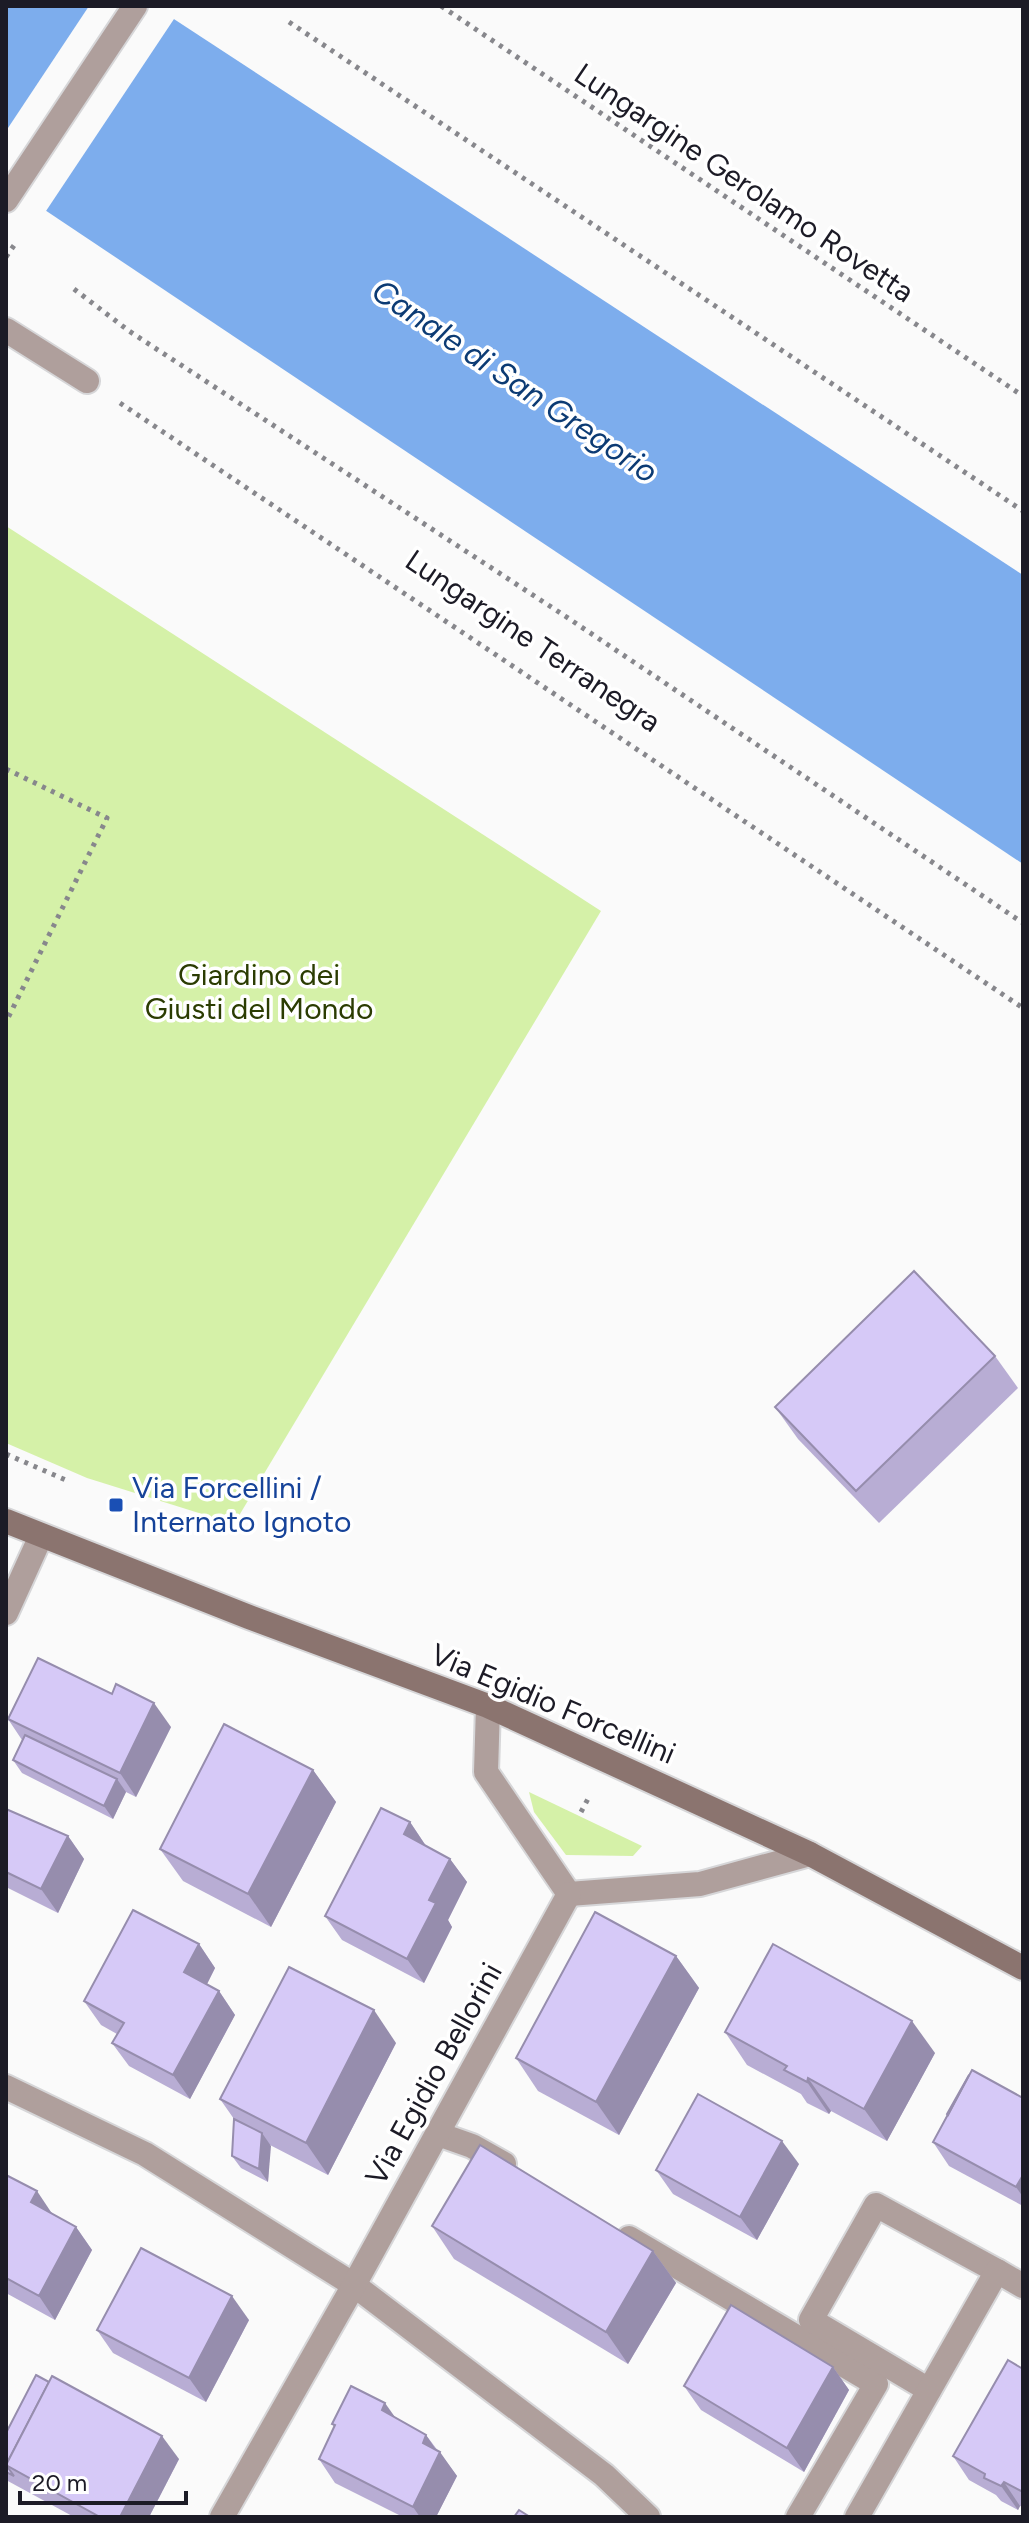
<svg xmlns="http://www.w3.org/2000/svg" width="1029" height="2523" font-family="Figtree,sans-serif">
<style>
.green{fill:#d5f1a8}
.water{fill:#7daded}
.pier{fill:#fafafa}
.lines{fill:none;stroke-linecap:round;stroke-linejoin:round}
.lane-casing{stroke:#d6d6d8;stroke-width:28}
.street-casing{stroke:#d6d6d8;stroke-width:28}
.secondary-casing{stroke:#d6d6d8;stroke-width:28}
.path{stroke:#87878c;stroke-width:5;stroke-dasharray:4 6;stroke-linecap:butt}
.lane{stroke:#af9f9c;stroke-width:24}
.street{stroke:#af9f9c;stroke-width:24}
.secondary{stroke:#8b746f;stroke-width:24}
.wall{fill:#b8add4}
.shaded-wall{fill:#968dad}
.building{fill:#d6c9f7;stroke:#968dad;stroke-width:2}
.transit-dot{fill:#1a4fb4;stroke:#fff;stroke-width:3}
.labels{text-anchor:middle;stroke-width:7;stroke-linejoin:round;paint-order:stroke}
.street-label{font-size:30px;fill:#1c1b26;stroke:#fff}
.park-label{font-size:30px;fill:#2b3c02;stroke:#fff}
.transit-label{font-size:30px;fill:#164399;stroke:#fff;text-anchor:start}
.water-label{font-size:32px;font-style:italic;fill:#0c3b74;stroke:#fff}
</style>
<rect width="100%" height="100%" fill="#fafafa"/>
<g class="green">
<path d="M6,526L601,911L234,1524L87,1478L6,1443Z"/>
<path d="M529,1792L642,1846L633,1856L566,1855L534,1812Z"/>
</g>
<path class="water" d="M6,6H154L1023,575V864L6,184Z"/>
<path class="pier" d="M89,6H161L176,16L44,214L6,189V131Z"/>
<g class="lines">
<defs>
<g id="lane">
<path d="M6,330L87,381"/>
<path d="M438,2134L472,2146L504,2164"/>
<path d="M629,2238L876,2384L798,2517"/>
</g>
<g id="street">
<path d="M6,200L135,6"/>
<path d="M6,1613L41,1536"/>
<path d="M488,1706L486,1772L569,1894L700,1884L810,1854"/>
<path d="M6,2087L145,2154L354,2285L604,2475L648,2517"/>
<path d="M929,2390L811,2320L876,2205L997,2271"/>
<path d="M222,2517L354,2285L569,1894"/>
<path d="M857,2517L997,2271L1023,2286"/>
</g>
<path id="secondary" d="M6,1521L249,1617L488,1706L810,1854L1023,1968"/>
</defs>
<use href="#lane" class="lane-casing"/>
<use href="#street" class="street-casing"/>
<use href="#secondary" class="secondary-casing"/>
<g class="path">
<path d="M441,6L1023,396"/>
<path d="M289,22L1023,511"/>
<path d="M6,257L17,241"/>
<path d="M74,289L129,331L565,616L1023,923"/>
<path d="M120,403L1023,1008"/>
<path d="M6,769L107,818L6,1022"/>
<path d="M6,1454L68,1481"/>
<path d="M581,1812L590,1795"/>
</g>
<use href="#lane" class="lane"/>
<use href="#street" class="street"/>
<use href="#secondary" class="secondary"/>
</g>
<g class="wall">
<path d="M995,1356L1018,1388L879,1523L798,1439L775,1407Z"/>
<path d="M8,1719L171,1727L136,1797L126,1792L113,1819L22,1773L13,1760L22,1740Z"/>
<path d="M313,1770L336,1802L271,1927L183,1881L160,1849Z"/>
<path d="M6,1809L68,1836L84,1859L58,1913L6,1887Z"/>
<path d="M410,1822L426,1846L450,1859L467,1882L448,1920L452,1927L424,1983L342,1940L325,1916Z"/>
<path d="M199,1944L215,1968L207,1984L219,1991L235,2015L190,2099L129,2066L112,2043L117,2034L101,2025L84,2001Z"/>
<path d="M676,1956L699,1988L619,2135L538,2091L516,2058Z"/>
<path d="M725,2032L935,2053L887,2141L831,2111L829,2114L807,2103L801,2094L747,2065Z"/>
<path d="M396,2043L328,2175L270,2145L268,2182L241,2168L232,2156L234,2119L220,2099Z"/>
<path d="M1023,2098V2206L949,2166L933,2142L947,2115Z"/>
<path d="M799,2164L757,2240L673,2194L656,2170Z"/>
<path d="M6,2175L53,2214L76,2227L92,2250L55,2320L6,2293Z"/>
<path d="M432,2226L653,2251L676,2283L628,2364L454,2259Z"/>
<path d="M249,2320L206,2402L113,2353L97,2330Z"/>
<path d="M833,2367L849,2390L804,2472L701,2410L684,2386Z"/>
<path d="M1023,2369V2507L1020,2506L1018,2510L1001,2501L996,2495L969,2480L953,2456Z"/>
<path d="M395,2417L426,2435L457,2476L436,2517H403L335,2483L319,2459L334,2427L332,2424Z"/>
<path d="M6,2433L179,2459L149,2517H74L6,2480Z"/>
</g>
<g class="shaded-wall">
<path d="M154,1703L171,1727L136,1797L120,1773Z"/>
<path d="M313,1770L336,1802L271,1927L248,1894Z"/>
<path d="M117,1779L126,1792L113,1819L104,1806Z"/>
<path d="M410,1822L426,1846L404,1834Z"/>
<path d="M68,1836L84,1859L58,1913L41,1889Z"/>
<path d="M450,1859L467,1882L448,1920L452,1927L424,1983L407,1959L429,1900Z"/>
<path d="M199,1944L215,1968L201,1996L184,1972Z"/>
<path d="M676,1956L699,1988L619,2135L596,2102Z"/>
<path d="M219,1991L235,2015L190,2099L173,2075Z"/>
<path d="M374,2010L396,2043L328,2175L306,2143Z"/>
<path d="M912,2021L935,2053L887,2141L864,2109Z"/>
<path d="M808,2078L831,2111L829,2114L807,2082Z"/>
<path d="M262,2133L271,2146L268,2182L259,2169Z"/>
<path d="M782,2141L799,2164L757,2240L740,2217Z"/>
<path d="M1023,2175V2197L1016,2187Z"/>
<path d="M37,2191L53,2215L31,2202Z"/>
<path d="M76,2227L92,2250L55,2320L39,2296Z"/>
<path d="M653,2251L676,2283L628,2364L606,2332Z"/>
<path d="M232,2296L249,2320L206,2402L189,2378Z"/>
<path d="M833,2367L849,2390L804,2472L787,2448Z"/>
<path d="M385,2403L402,2427L382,2410Z"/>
<path d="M426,2435L439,2454L440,2452L457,2476L436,2517H420L413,2507L423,2443Z"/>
<path d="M162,2436L179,2459L149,2517H120Z"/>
<path d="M1004,2482L1020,2506L1018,2510L1001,2486Z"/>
</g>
<g class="building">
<path d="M914,1271L995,1356L856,1491L775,1407Z"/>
<path d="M38,1658L112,1694L116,1684L154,1703L120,1773L8,1719Z"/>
<path d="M224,1724L313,1770L248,1894L160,1849Z"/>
<path d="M25,1735L117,1779L104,1806L13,1760Z"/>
<path d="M381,1808L410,1822L404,1834L450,1859L429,1900L436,1903L407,1959L325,1916Z"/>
<path d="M6,1809L68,1836L41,1889L6,1872Z"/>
<path d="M133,1910L199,1944L184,1972L219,1991L173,2075L112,2043L124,2023L84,2001Z"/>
<path d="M595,1912L676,1956L596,2102L516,2058Z"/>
<path d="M773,1944L912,2021L864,2109L808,2078L807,2082L784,2070L787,2066L725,2032Z"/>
<path d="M289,1967L374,2010L306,2143L220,2099Z"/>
<path d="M972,2070L1023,2098V2175L1016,2187L933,2142Z"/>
<path d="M969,2075L948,2115L947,2114Z"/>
<path d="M698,2094L782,2141L740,2217L656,2170Z"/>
<path d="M234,2119L262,2133L259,2169L232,2156Z"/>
<path d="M480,2145L653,2251L606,2332L432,2226Z"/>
<path d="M6,2175L37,2191L31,2202L76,2227L39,2296L6,2278Z"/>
<path d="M141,2248L232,2296L189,2378L97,2330Z"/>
<path d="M731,2305L833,2367L787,2448L684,2386Z"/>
<path d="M1008,2360L1023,2369V2492L1004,2482L1001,2486L984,2478L985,2474L953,2456Z"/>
<path d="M36,2375L49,2382L6,2465L14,2476L6,2472V2433Z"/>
<path d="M52,2376L162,2436L120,2517H100L6,2465Z"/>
<path d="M351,2386L385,2403L382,2410L426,2435L423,2443L440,2452L413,2507L319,2459L335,2425L332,2424Z"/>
<path d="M519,2510L530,2517H514Z"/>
</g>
<rect class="transit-dot" x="108" y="1497" width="16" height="16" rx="4"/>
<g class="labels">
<g class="street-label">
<text transform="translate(744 183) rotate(34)" y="10">Lungargine Gerolamo Rovetta</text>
<text transform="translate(533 641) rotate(34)" y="10">Lungargine Terranegra</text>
<text transform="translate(553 1704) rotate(23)" y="10">Via Egidio Forcellini</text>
<text transform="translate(434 2074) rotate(-61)" y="10">Via Egidio Bellorini</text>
</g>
<g class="park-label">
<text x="259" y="985">Giardino dei<tspan x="259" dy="34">Giusti del Mondo</tspan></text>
</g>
<g class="transit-label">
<text x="132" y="1498">Via Forcellini /<tspan x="132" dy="34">Internato Ignoto</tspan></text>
</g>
<g class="water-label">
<text transform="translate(515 381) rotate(34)" y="11">Canale di San Gregorio</text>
</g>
</g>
<rect width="1029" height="2523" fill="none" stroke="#1c1b26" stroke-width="16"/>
<path d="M20 2491v12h166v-12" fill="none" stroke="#1c1b26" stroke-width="4"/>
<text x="32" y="2491" font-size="24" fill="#1c1b26" stroke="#ffffff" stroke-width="6" paint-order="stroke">20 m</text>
</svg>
